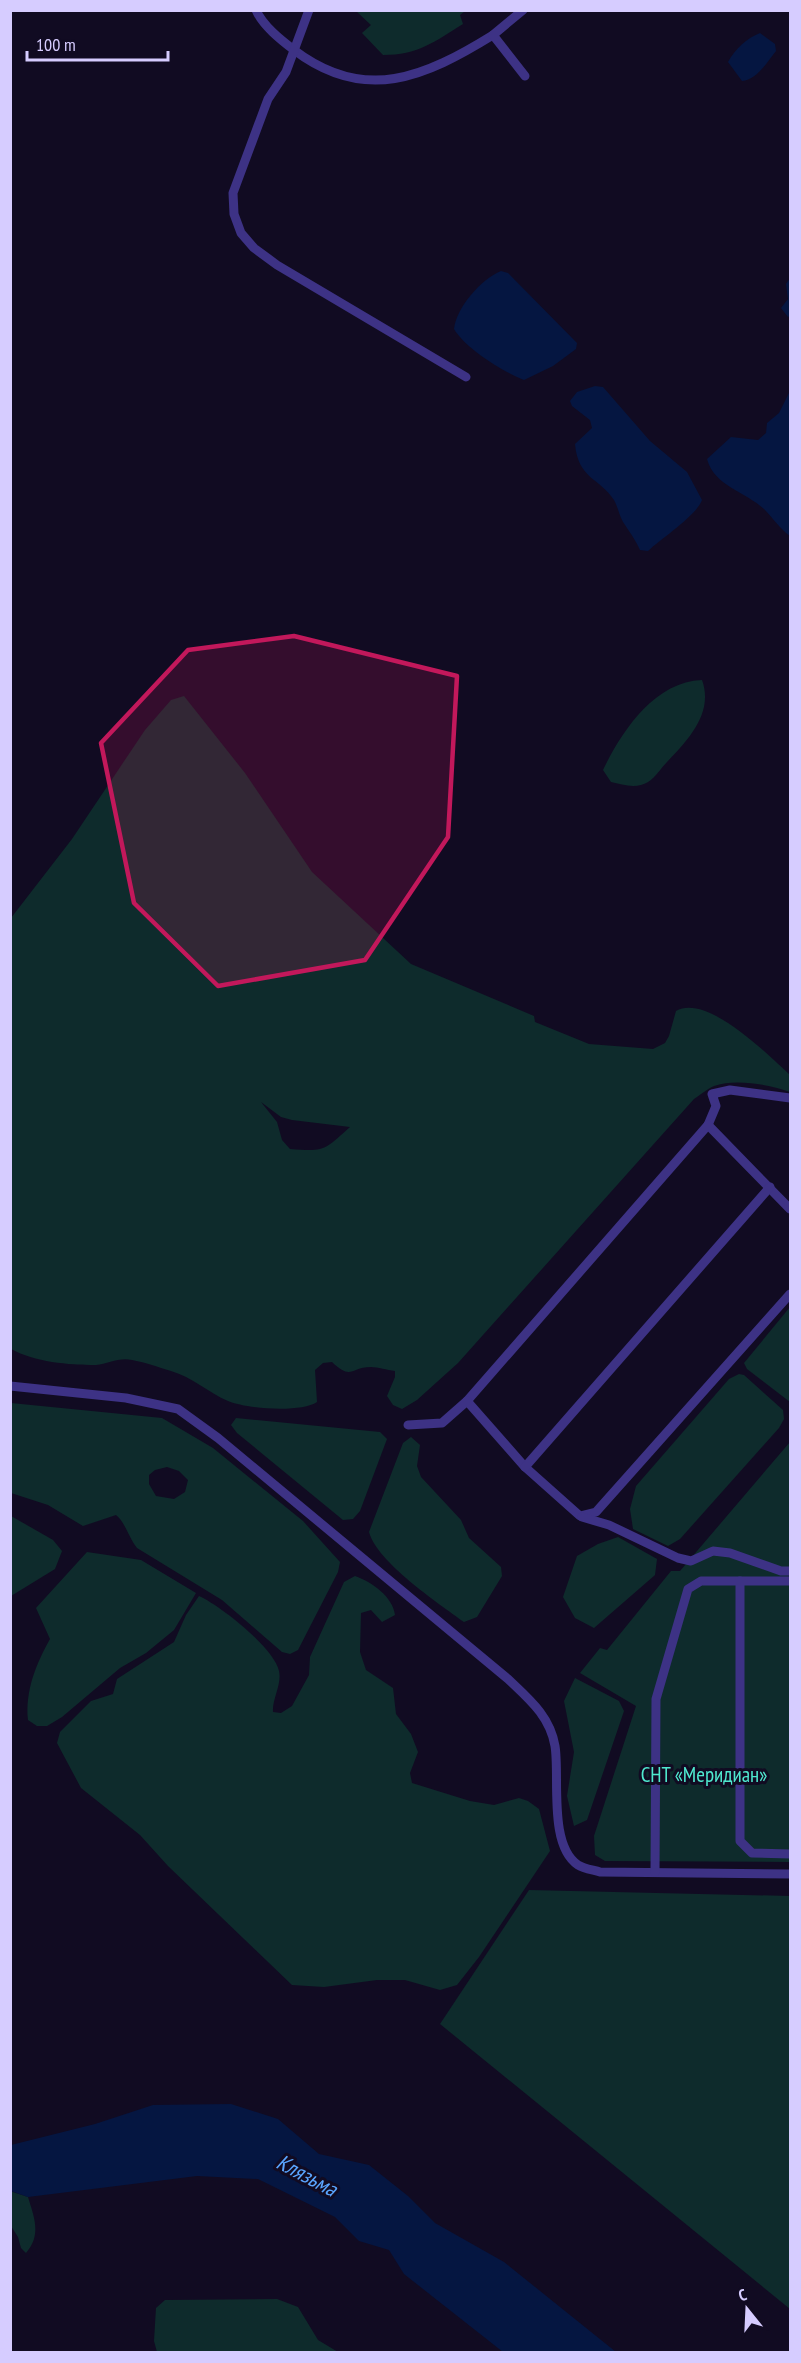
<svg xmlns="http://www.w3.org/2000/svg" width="801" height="2363" font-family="'PT Sans Narrow',sans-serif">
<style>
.green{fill:#0e2b2c;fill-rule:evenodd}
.water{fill:#051641}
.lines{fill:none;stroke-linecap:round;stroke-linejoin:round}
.minor{stroke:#3d3285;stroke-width:9}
.marked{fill:#c2185b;fill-opacity:0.2;stroke:#c2185b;stroke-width:4.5;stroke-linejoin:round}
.labels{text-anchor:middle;stroke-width:6;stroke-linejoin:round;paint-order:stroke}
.park-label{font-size:21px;fill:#4fe9cf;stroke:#110b22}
.water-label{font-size:22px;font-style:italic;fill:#5aa5ff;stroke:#110b22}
</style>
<rect width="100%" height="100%" fill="#110b22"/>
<g class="green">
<path d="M356,11H465L460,15L463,24C434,42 418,55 383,55L362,33L371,25Z"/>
<path d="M702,680C714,713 688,740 667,762C661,768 655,778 648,782C637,789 623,785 611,782L603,770C622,731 654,682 702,680Z"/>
<path d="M184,696L245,773L312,872L411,964L534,1016L535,1022L589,1044L653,1049L665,1043L669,1036L676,1011C707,993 768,1055 790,1075V1092C770,1085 736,1078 714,1086C707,1089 700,1095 694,1099L458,1363L417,1400L402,1409L393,1405L387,1396L395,1377V1371C387,1370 378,1367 371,1367C350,1367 352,1381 332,1362L323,1363L315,1370L317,1402C301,1413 247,1409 228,1401C209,1393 192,1377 171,1371C158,1367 144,1362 132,1360C119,1357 108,1364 96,1365C68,1365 35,1362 11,1349V918L72,839L145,730L171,700ZM261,1102L281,1117L292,1120L350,1127C324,1150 326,1152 290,1149L282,1140L277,1122Z"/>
<path d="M790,1307V1402L747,1369L744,1363Z"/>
<path d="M739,1374L744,1375L783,1410L784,1419L779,1428L680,1539L668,1546L633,1529L630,1509L636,1486L729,1379Z"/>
<path d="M11,1403L162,1418L213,1448L303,1521L340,1562L338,1572L298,1650L290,1654L282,1652L222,1600L137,1548C129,1538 125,1522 116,1515L83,1526L48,1505L11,1493ZM167,1467L179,1471L188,1480L185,1492L174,1499L156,1496L149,1484V1475L155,1470Z"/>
<path d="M236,1418L380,1432L387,1439L360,1511L353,1519L343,1520L237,1433L231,1425Z"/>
<path d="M411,1437L420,1445L417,1466L421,1477L461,1520L469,1538L501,1567L502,1576L477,1617L464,1622C438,1603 377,1562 369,1532L403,1443Z"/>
<path d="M790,1442V1862L605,1861L595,1855L594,1836L636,1706L580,1673L600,1648L607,1650L671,1571H680Z"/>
<path d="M11,1516L53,1540L62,1551L55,1569L11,1596Z"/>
<path d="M618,1537L657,1559L655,1575L594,1628L575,1618L563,1597L577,1556L598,1544Z"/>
<path d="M87,1552L141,1560L196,1593L174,1630L146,1653L120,1668L62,1717L47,1726H37L28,1720C25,1691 36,1664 50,1639L36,1608Z"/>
<path d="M355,1576C372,1582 393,1597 395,1615L382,1622L371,1610L361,1613L360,1652L366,1670L393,1688L396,1714L411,1734L418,1752L410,1773L412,1783L470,1801L494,1805L519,1798L528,1801L539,1809L550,1851L479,1957L457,1985L440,1990L405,1980H377L324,1987L292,1985L168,1866L140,1835L81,1788L57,1743L60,1732L91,1701L113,1694L117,1679L174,1642L186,1615L199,1596C221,1606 274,1648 279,1671C282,1685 272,1699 273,1712L281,1713L292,1706L309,1675L310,1657L344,1582Z"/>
<path d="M575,1678L619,1701L624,1711L587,1820L574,1826L567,1796L574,1752L564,1701Z"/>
<path d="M529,1890L790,1896V2309L440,2024Z"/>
<path d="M10,2191L28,2197C34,2217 42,2235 26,2253L21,2248L18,2237L11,2226Z"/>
<path d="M277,2299L298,2307L318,2340L338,2352H157L154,2341L156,2308L165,2300Z"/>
</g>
<g class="water">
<path d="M760,33L775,44L776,51C767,62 757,80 742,81L728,62C735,49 747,38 760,33Z"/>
<path d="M501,271L508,273L577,343L576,349L553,366L524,380C503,372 465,348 454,329C456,308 481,279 501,271Z"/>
<path d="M790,278V316L788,317L781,308L788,299L786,284Z"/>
<path d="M595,386L603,387L650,441L687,472L702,500C697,515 662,538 648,551L640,550C635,539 629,531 623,522C619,515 618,507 614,500C600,478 578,479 575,444L592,428L590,420L572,406L570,401L577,392Z"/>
<path d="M790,391V536C780,529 773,518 764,509C746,492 714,486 707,459L731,437L758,440L766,433L767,423L779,413Z"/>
<path d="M231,2104L278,2119L319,2154L369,2165L408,2196L435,2223L504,2262L616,2352H503L404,2274L389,2250L359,2241L335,2217L258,2179L197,2176L28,2197L11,2191V2145L95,2124L153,2105Z"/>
</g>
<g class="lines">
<g class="minor">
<path d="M256,10C263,26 281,40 294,50C365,104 425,77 493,35"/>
<path d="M309,10L286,72L268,99L233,193L234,214L241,233L254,248L277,265L466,377"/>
<path d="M523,10L493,35L525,76"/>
<path d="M708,1125L716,1106L712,1094L730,1090L790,1098"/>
<path d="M10,1386L126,1398L178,1409L218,1438L508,1679C529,1699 550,1716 555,1746C560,1776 548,1845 578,1865C584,1869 594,1870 600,1872L790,1874"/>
<path d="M467,1401L708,1125L790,1209"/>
<path d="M408,1425L442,1423L467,1401L525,1467L580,1516L596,1512L790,1294"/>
<path d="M525,1467L770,1187"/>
<path d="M582,1517L609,1525L678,1558L691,1561L713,1551L730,1553L781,1571H790"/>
<path d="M740,1581V1841L752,1853L790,1854"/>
<path d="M655,1872L656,1699L688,1589L701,1581H790"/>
</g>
</g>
<path class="marked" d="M294,636L457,676L448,837L365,960L218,986L134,903L101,743L188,650Z"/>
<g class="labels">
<g class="park-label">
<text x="704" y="1782">СНТ «Меридиан»</text>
</g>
<g class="water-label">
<text transform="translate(307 2175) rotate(28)" y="8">Клязьма</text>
</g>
</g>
<rect width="801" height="2363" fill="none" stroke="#d6ccff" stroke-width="24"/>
<g transform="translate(747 2309) rotate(342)" stroke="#110b22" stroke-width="4.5" paint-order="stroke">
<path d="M0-4.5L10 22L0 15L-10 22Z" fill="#d6ccff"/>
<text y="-9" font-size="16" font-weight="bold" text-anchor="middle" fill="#d6ccff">С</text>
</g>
<path d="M27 51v9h141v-9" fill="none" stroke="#d6ccff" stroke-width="3"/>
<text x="36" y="51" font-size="18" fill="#d6ccff" stroke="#110b22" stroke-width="4.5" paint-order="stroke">100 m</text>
</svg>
